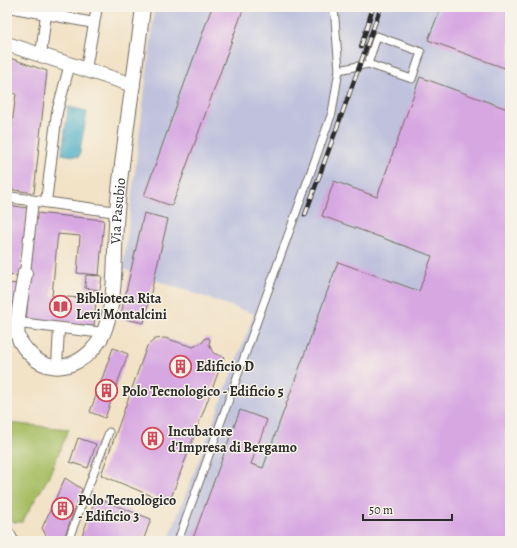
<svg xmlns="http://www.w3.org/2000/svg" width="517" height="548" font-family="Alegreya,serif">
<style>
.industrial{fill:#c0c2dd}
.green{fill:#a6bd62;stroke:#687446}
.water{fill:#43a9c3;stroke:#376a77}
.building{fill:#d7a7e2}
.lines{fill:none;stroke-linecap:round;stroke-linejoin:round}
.service-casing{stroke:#716b61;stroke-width:9}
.pedestrian-casing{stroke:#716b61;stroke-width:12}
.minor-casing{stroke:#716b61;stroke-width:16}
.service{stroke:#fff;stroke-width:7}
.pedestrian{stroke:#fff;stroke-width:10}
.minor{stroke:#fff;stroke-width:14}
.rail-casing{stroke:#2b2b2b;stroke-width:4.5}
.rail{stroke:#f7f3e8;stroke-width:3;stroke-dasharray:9;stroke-linecap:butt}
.labels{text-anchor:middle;stroke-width:3;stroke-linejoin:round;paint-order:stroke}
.street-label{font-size:14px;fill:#2b2b2b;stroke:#f7f3e8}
.poi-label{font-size:14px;font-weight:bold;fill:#2b2b2b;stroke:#f7f3e8;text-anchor:start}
</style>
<rect width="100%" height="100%" fill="#f7f3e8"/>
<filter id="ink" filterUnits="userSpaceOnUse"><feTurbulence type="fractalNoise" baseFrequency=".025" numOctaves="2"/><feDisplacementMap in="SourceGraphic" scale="8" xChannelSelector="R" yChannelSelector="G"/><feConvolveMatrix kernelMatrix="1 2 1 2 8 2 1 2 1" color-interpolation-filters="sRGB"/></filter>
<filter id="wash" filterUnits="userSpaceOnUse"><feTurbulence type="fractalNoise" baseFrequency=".012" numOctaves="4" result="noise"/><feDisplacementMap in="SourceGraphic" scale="16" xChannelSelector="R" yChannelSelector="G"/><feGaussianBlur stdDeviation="0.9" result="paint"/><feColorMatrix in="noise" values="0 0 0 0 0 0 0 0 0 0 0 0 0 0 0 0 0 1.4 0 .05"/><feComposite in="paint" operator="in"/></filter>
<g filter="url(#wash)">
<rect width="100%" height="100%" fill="#f2e2c6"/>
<path class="industrial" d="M155,7H510V541H168L254,314L123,269Z"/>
<path class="green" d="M7,423L69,429L48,478L22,522H14L7,519Z"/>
<path class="water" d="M68,107L87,111L79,157L62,154Z"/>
<g id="blocks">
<g class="building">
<path d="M212,7H244L172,206L144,196Z"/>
<path d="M441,7H510V70L428,40Z"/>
<path d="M7,57L47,71L34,193L7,189V162L16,94L7,91Z"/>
<path d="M420,77L510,110V541H192L240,410L267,420L251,464L263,468L338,262L419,291L432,256L322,216L334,181L377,197Z"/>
<path d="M7,205L28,208L20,276L7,275Z"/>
<path d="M36,213L104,220L99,275L77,273L80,236L58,234L57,242L52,296L96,299L94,326L26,320Z"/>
<path d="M144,213L168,219L144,323L120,318Z"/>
<path d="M86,275L102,276L100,290L85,288Z"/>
<path d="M7,283L18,284L15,320L7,319Z"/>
<path d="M165,338L193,347L203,342L205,338H209L210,340L209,344L213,353L224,357L169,503L101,475L147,346L155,339Z"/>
<path d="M113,348L128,354L105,418L90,412Z"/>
<path d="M78,438L96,444L88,468L70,462Z"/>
<path d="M65,478L82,489L63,541H49L42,528Z"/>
<path d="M96,498L151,519L143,541H80Z"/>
<path d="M34,538H43L48,541H29Z"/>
</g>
</g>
</g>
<g filter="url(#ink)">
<use href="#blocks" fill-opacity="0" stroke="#716b61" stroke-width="1"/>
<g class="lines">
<defs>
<g id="service">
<path d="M339,70L368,64L412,79L421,52L377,36L368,64"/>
<path d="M68,541L109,432"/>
<path d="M178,541L332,113L339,70L334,7"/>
</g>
<g id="pedestrian">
<path d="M9,7L94,23"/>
<path d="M41,55L46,14"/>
<path d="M86,69L97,7"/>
<path d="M7,197L117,212"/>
<path d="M46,202L57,112L70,64"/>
<path d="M25,273L33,201"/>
<path d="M19,323L104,333"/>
<path d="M57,366L59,328"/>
</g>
<g id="minor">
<path d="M7,44L133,85"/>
<path id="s1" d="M25,273C23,287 15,324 18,336C20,344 26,350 32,356C58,381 95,358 105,329C118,292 113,250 117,211C123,143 135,75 143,7"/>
<path d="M7,534L11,541"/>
</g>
</defs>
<use href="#service" class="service-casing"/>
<use href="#pedestrian" class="pedestrian-casing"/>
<use href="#minor" class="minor-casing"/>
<use href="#service" class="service"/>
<use href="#pedestrian" class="pedestrian"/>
<use href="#minor" class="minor"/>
<defs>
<g id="rail">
<path d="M361,47L373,7"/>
<path d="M305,215L381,7"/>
</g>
</defs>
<use href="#rail" class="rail-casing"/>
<use href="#rail" class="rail"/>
</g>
</g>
<defs>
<symbol id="library-ring" viewBox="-11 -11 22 22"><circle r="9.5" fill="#f7f3e8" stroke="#d1495b" stroke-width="1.5"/><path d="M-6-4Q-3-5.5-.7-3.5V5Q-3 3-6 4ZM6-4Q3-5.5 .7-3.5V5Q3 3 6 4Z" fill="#d1495b"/></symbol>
<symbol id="building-ring" viewBox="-11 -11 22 22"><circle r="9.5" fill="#f7f3e8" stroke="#d1495b" stroke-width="1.5"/><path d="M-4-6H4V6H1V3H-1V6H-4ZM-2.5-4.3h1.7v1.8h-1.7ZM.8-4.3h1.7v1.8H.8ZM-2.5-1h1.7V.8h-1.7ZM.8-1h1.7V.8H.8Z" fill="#d1495b"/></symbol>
</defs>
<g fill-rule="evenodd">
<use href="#library-ring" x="48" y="294" width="25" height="25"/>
<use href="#building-ring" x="168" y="354" width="25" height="25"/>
<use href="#building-ring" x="94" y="378" width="25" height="25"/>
<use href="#building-ring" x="140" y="426" width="25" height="25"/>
<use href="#building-ring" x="50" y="496" width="25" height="25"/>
</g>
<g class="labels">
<g class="street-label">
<text dy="5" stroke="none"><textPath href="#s1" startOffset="300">Via Pasubio</textPath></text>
</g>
<g class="poi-label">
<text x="76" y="303">Biblioteca Rita<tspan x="76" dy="16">Levi Montalcini</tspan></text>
<text x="196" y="371">Edificio D</text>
<text x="122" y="396">Polo Tecnologico - Edificio 5</text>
<text x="168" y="436">Incubatore<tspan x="168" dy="16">d'Impresa di Bergamo</tspan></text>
<text x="78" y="505">Polo Tecnologico<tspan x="78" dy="16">- Edificio 3</tspan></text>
</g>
</g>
<rect width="517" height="548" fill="none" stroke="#f7f3e8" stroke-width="24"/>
<path d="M363 514v6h89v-6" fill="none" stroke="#2b2b2b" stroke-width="2"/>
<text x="369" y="514" font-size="12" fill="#2b2b2b" stroke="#f7f3e8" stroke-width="3" paint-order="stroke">50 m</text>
</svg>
